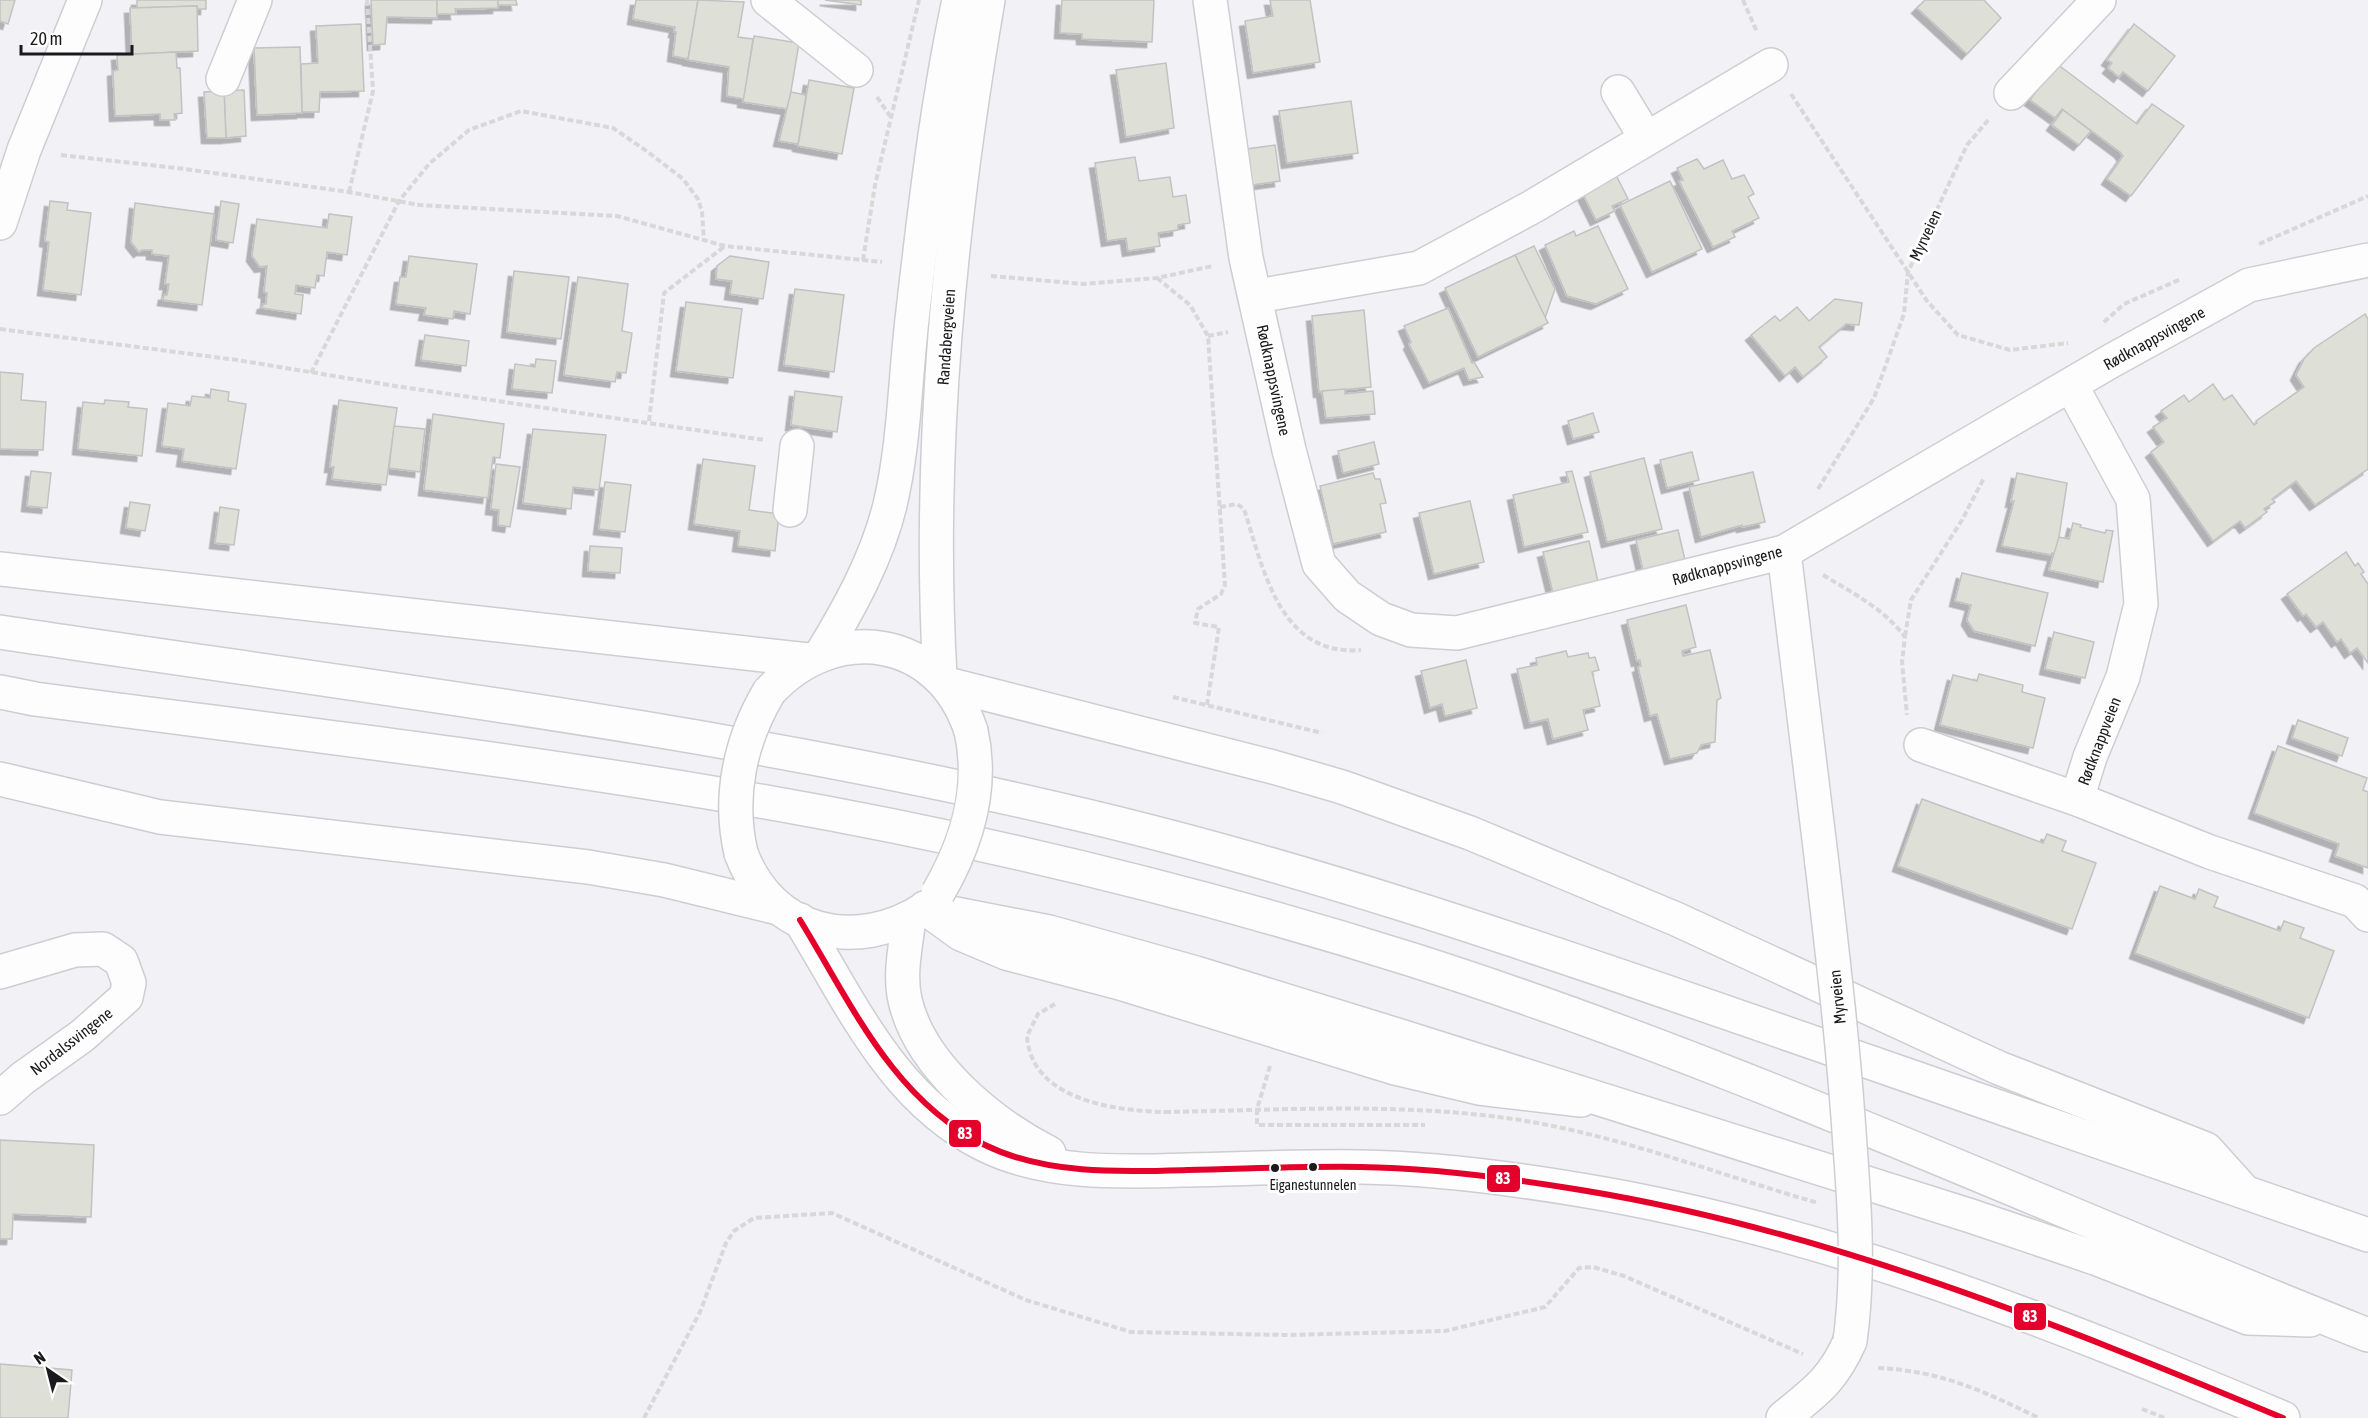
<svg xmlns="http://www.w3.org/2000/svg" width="2368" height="1418" font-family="'Asap Condensed',sans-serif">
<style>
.building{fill:#dee0d8;stroke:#c1c2c2;stroke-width:1.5;filter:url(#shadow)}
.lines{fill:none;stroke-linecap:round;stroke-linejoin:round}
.minor-casing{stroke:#ceced2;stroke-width:36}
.major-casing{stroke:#ceced2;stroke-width:36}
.highway-casing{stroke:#ceced2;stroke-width:36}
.path{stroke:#d8d8d8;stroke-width:4;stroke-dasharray:6 3;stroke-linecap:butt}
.minor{stroke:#fdfdfe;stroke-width:33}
.major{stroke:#fdfdfe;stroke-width:33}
.highway{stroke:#fdfdfe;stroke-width:33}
.minor-bridge-casing{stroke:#ceced2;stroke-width:36;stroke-linecap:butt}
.major-bridge-casing{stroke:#ceced2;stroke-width:36;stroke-linecap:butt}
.path-bridge{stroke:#d8d8d8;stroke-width:4;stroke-dasharray:6 3;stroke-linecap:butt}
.minor-bridge{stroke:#fdfdfe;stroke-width:33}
.major-bridge{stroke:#fdfdfe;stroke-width:33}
.bus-1-casing{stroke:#fefefe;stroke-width:10}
.bus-1{stroke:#e4002b;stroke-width:6}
.bus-dot{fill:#1a1a1d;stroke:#fefefe;stroke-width:2}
.labels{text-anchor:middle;stroke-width:6;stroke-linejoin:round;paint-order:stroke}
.bus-label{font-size:14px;fill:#1a1a1d;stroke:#fefefe}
.street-label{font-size:16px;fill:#1a1a1d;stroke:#fefefe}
.line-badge{stroke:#fefefe;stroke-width:2}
.badge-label{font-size:16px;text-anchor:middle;font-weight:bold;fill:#fff}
</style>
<defs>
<filter id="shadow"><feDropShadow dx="-5.5" dy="5.5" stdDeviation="0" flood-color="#0004"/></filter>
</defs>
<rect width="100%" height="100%" fill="#f1f1f6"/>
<g class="building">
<path d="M0,0H15L8,24L0,21Z"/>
<path d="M137,0H206V9H197V6L137,8Z"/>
<path d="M371,0H437V18L387,17L385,44L373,45Z"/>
<path d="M437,0H498V8L455,9L456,14H437Z"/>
<path d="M498,0H516L517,5H498Z"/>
<path d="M636,0H698L688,59L673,56L676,32H674L675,27L633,19Z"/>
<path d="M698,0L744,2L738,37L753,39L744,99L727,96L729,67L688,60Z"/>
<path d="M825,0H861V5Z"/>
<path d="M1062,0H1154L1152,42L1082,39V34L1060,33Z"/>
<path d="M1270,0H1310L1320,62L1253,73L1245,21L1273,16Z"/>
<path d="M1925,0H1984L2001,18L1967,54L1917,8Z"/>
<path d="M197,6L198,51L132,54L130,8Z"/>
<path d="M361,24L364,91L320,92L319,112H302L301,64L318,63L316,26Z"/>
<path d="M2134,24L2175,56L2148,91L2123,72L2119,77L2108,68L2112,63L2107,60Z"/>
<path d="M754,36L799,43L788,109L743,102Z"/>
<path d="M300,47L302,113L257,115L254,48Z"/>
<path d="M176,52L177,68H180L182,113L174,114L175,120H160V114L115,116L113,71L118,70L117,55Z"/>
<path d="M1166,63L1174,128L1126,137L1116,70Z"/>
<path d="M2057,64L2137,124L2152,104L2184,126L2131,196L2107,179L2123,156L2120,152L2062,109L2055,118L2030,100Z"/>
<path d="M809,80L854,88L842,154L798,146Z"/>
<path d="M244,90L246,136L226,138L224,91Z"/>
<path d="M224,91L226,138H207L204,92Z"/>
<path d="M791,92L806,95L798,144L779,141Z"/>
<path d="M1351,101L1358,153L1287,163L1279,111Z"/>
<path d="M2063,110L2091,131L2079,145L2052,125Z"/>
<path d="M1275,145L1280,181L1252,185L1247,149Z"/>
<path d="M1135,157L1139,181L1170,177L1173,197L1186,195L1190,223L1178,225V230L1158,233L1160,246L1128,251L1126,238L1107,241L1095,163Z"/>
<path d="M1697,159L1704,169L1723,160L1732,179L1744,175L1754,194L1748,197L1759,218L1732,231L1735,237L1713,247L1679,181L1683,180L1677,168Z"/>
<path d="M1616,175L1628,199L1612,206L1615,211L1596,220L1582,192Z"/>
<path d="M1670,181L1702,249L1652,272L1620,205Z"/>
<path d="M50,201L68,203L67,210L91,213L81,295L43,290L49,242L45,241Z"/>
<path d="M221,201L239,204L233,243L216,240Z"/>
<path d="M135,203L214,214L202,305L163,300L164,295H167L169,284H165L169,256L152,254V250H142L139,252L131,242Z"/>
<path d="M329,214L352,217L347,255L327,252L324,276L317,275L315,288L296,285L295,294L303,295L301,314L262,308L263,304H266L267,293L264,292L267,266L260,267L252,256L257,219L327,228Z"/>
<path d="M1598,226L1628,289L1596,304L1567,296L1545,245L1574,231L1576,236Z"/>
<path d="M1534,246L1555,289L1545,318L1515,255Z"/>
<path d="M1515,255L1548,323L1478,357L1445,288Z"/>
<path d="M409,256L477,264L470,314L454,311L453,319L424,315L426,308L396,304L400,277H406Z"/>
<path d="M730,256L769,262L763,299L730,294L732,281L716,279L717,266Z"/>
<path d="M514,271L569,277L561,339L507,332Z"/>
<path d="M578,277L628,284L622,331L632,333L626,373L617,372L615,382L564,375Z"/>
<path d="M795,289L844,295L834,372L784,365Z"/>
<path d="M1835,299L1862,303L1859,325L1846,324L1819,347L1827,357L1803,377L1795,367L1785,376L1751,335L1775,316L1780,321L1797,307L1809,321Z"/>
<path d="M686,302L742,309L733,378L676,371Z"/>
<path d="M1448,308L1472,363L1474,362L1483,377L1469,380L1464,368L1429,383L1409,344L1411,342L1404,326Z"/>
<path d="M1364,310L1371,387L1319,392L1312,316Z"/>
<path d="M2365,314L2368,319V469L2315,505L2296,481L2272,499L2275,502L2264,509L2267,512L2245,528L2240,521L2213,541L2151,452L2164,442L2153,427L2167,418L2161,411L2184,395L2189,402L2213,384L2224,400L2232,395L2254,425L2257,423L2256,421L2304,387L2296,375L2304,359L2314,348Z"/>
<path d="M425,335L469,341L466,366L421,360Z"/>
<path d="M536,359L556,361L552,393L512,389L515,364L535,367Z"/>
<path d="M0,372L23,374L21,400L46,402L43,450L0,449Z"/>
<path d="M211,389L229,392L228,401L246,404L236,469L182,461L184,449L162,446L168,403L190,406L192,396L210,398Z"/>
<path d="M1345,389V394L1373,391L1375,414L1326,418L1322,391Z"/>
<path d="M795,391L842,397L837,432L791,425Z"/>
<path d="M105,400L129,402L128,407L147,409L142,456L78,449L83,402L104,404Z"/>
<path d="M339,400L397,408L386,485L332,479L334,467H330Z"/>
<path d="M1593,413L1599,432L1573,439L1568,421Z"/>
<path d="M433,414L504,424L500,458L493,457L488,498L424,490Z"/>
<path d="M394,426L425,429L420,472L389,468Z"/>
<path d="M533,429L606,435L599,490L573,487L571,509L523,503Z"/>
<path d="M1374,442L1379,464L1343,473L1338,451Z"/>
<path d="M1692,452L1699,480L1667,488L1660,460Z"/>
<path d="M1644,458L1662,529L1607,542L1590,472Z"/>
<path d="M703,459L755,466L749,510L779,514L775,551L738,546L740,531L694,524Z"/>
<path d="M496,464L520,467L510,527L498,525L499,510L491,509Z"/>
<path d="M31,471L51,473L47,508L27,506Z"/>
<path d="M1572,471L1588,532L1524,547L1513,495L1569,482L1566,472Z"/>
<path d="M1753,472L1765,522L1742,527V525L1701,537L1689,487Z"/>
<path d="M1373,473L1375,479H1380L1386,503L1380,504L1386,532L1333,544L1320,486Z"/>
<path d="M2017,473L2067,483L2059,537L2056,554L2052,553V555L2002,546L2014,501L2011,502Z"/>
<path d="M605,482L631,485L625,532L599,529Z"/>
<path d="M1470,501L1484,562L1434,574L1419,513Z"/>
<path d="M130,502L150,505L145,531L126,528Z"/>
<path d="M220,507L239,510L234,545L215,543Z"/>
<path d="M2073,523L2081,525L2080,527L2105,533L2106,530L2113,531L2103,582L2049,570L2059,537L2069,539Z"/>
<path d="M1678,530L1685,560L1643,570L1636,540Z"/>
<path d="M1589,541L1598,582L1553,593L1543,552Z"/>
<path d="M590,546L622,548L620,573L588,571Z"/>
<path d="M2346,552L2355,566L2358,563L2364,572L2361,574L2368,584V663L2357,648L2350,653L2341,639L2337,642L2323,622L2316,627L2306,614L2303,616L2287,594Z"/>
<path d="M1962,573L2048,593L2035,646L1974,631L1967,620L1971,605L1955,601Z"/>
<path d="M1686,605L1696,647L1682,651L1683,656L1710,650L1721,698L1717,700L1715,742L1701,745L1697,753L1670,759L1657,714L1650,716L1638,667L1641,666L1640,660L1637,661L1627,620Z"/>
<path d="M2054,632L2094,642L2085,678L2045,669Z"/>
<path d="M1566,651L1568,657L1588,653L1589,658L1595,657L1599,670L1592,672L1600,706L1583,710L1588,730L1553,739L1548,719L1530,723L1517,669L1537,665L1536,658Z"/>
<path d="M1466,660L1477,708L1445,716L1442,704L1430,708L1421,671Z"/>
<path d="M1979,674L2023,685L2022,692L2045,698L2033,748L1940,725L1953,675L1977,681Z"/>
<path d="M2298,720L2348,738L2342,756L2292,738Z"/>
<path d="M2278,746L2367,778L2363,790L2368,792V868L2335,856L2339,844L2254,813Z"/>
<path d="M1922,799L2043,843L2047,834L2066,841L2062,851L2096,863L2072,929L1898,866Z"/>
<path d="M2160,886L2195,899L2199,889L2218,897L2214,907L2280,931L2284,921L2304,928L2300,938L2334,951L2309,1018L2135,953Z"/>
<path d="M0,1140L94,1145L91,1217L13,1214L12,1239H0Z"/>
<path d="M0,1364L72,1370L68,1418H0Z"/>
</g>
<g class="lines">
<defs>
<g id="minor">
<path d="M768,0L856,70"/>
<path d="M1210,0L1246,258L1289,450L1319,564L1347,596L1381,619L1411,630L1457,633L1784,552L2111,361L2249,285L2368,260"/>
<path d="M223,79L255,0"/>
<path d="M1618,92L1646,138"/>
<path d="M2011,93L2099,0"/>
<path d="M0,223L24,150L85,0"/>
<path d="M1257,296L1419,268L1532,207L1771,65"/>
<path d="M2072,387L2133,499L2141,604L2123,677L2090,757L2077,799L2210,852L2355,901L2368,915"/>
<path d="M790,510L797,446"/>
<path d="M1784,552L1822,864"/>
<path d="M1921,745L2077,799"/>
<path d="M925,908L961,934L1006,953L1120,983L1395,1068L1479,1088L1581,1100"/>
<path d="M0,972L75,950L103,949L121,961L129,983L126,997L82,1036L23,1078L0,1098"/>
<path d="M1783,1418C1815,1392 1833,1380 1850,1341"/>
</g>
<g id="major">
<path d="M822,653C850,607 877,558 890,505C905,441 905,375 913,311C925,206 937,103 959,0"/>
<path d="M940,676C927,450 950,222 988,0"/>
<path d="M769,692C835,620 940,635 971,731"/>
<path d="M741,853C771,934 856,954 926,908"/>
<path d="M909,918C906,945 899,973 905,1000C920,1066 992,1124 1049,1153"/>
<path d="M800,920C851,1003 893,1100 985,1145C1046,1175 1121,1172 1187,1170C1245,1169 1302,1166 1360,1167C1433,1168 1509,1178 1581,1190C1825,1230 2055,1323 2283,1418"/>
</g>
<g id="highway">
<path d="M0,569L808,660"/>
<path d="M0,632C352,685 710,728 1057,809C1293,863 1523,942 1751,1021C1957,1092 2163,1163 2368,1235"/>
<path d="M947,684L1273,767L1342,787L1470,833L1676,919L1999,1068L2206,1149L2243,1190"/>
<path d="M0,692L35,699C261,729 488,755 713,793C949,832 1185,888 1413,960C1739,1064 2050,1210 2368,1335"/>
<path d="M0,779L160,817L588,867L664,880L778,908"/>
<path d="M925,908L1049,932L1196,973L1397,1035L1971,1216L2095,1258L2248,1318L2310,1320"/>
</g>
</defs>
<use href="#minor" class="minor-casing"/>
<use href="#major" class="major-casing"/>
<use href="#highway" class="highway-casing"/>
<g class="path">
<path d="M1743,0L1757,32"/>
<path d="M1791,94L1927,301L1958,335L2010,350L2068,343"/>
<path d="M877,97L890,116"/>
<path d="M61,155L185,169L349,192L419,205L617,216L725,246L882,262"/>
<path d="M349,192L373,91L367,0"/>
<path d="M2259,244L2368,196"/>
<path d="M863,260L875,185L919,0"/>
<path d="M991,276L1084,284L1157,278L1213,266"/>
<path d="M1157,278L1190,305L1208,336L1225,585L1221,594L1198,609L1195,623L1219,627L1207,705"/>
<path d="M2104,322L2124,304L2181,279"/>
<path d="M0,329L237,360L395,386L764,440"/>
<path d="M1208,336L1228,332"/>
<path d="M311,373L399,201L429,164L469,130L521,111L613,128L648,152L683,179L698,199L702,212L704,241"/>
<path d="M649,421L664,293L725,246"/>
<path d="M1818,489L1874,398L1904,314L1908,272L1967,145L1989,119"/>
<path d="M1220,507L1237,504L1244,509C1263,567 1279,657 1361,650"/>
<path d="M1823,575C1853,593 1884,609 1905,637L1902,662L1907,715"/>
<path d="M1905,636L1911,600L1962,520L1984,478"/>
<path d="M1173,697L1322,733"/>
<path d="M1055,1004L1038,1014L1027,1036C1031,1100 1115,1111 1165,1112"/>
<path d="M1270,1066L1257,1109V1125H1425"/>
<path d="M1878,1368C1942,1371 1983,1391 2039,1418"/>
<path d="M2142,1409L2165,1418"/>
<path d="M644,1418L700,1312L726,1243L734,1231L754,1218L832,1213L1026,1300L1131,1332L1287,1335L1445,1331L1545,1307L1579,1268L1593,1267L1624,1276L1803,1354"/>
</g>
<use href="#minor" class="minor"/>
<use href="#major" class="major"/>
<use href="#highway" class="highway"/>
<defs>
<path id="minor-bridge" d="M1822,864C1833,958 1844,1051 1850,1146C1855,1211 1859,1276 1850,1341"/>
<g id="major-bridge">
<path d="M741,853C728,797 740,741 769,692"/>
<path d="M938,893C967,843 984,789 971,731"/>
</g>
</defs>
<use href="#minor-bridge" class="minor-bridge-casing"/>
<use href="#major-bridge" class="major-bridge-casing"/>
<path class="path-bridge" d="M1165,1112C1284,1110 1402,1102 1520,1120C1621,1136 1720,1175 1818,1203"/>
<use href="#minor-bridge" class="minor-bridge"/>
<use href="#major-bridge" class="major-bridge"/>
<defs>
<path id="bus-1" d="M800,920C851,1003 893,1100 985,1145C1046,1175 1121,1172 1187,1170C1245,1169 1302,1166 1360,1167C1433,1168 1509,1178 1581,1190C1825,1230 2055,1323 2283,1418"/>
</defs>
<use href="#bus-1" class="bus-1-casing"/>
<use href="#bus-1" class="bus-1"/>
</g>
<g class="bus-dot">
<circle cx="1313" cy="1167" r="5"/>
<circle cx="1275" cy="1168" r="5"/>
</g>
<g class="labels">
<g class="bus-label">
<text x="1313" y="1190">Eiganestunnelen</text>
</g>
<g class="street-label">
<text transform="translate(1925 235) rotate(-65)" y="6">Myrveien</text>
<text transform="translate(946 337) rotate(-86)" y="6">Randabergveien</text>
<text transform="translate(2154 338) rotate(-29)" y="6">Rødknappsvingene</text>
<text transform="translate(1274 380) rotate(78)" y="6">Rødknappsvingene</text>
<text transform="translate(1727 565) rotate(-15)" y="6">Rødknappsvingene</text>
<text transform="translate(2099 741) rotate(-69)" y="6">Rødknappveien</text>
<text transform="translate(1837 997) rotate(-96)" y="6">Myrveien</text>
<text transform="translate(71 1041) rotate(-38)" y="6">Nordalssvingene</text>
</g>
</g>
<g class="line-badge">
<rect x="948" y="1119" width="34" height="29" rx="6" fill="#e4002b"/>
<rect x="1486" y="1164" width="35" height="29" rx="6" fill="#e4002b"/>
<rect x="2013" y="1302" width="34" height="29" rx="6" fill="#e4002b"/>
</g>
<g class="badge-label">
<text x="965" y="1139">83</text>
<text x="1503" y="1184">83</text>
<text x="2030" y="1322">83</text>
</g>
<g transform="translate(48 1370) rotate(325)" stroke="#fefefe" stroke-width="4.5" paint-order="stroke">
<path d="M0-4.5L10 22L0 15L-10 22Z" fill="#1a1a1d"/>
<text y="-9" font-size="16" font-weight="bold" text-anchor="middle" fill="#1a1a1d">N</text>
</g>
<path d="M21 45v9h111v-9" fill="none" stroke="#1a1a1d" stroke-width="3"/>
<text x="30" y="45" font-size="18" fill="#1a1a1d" stroke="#fefefe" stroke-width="4.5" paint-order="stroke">20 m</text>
</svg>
